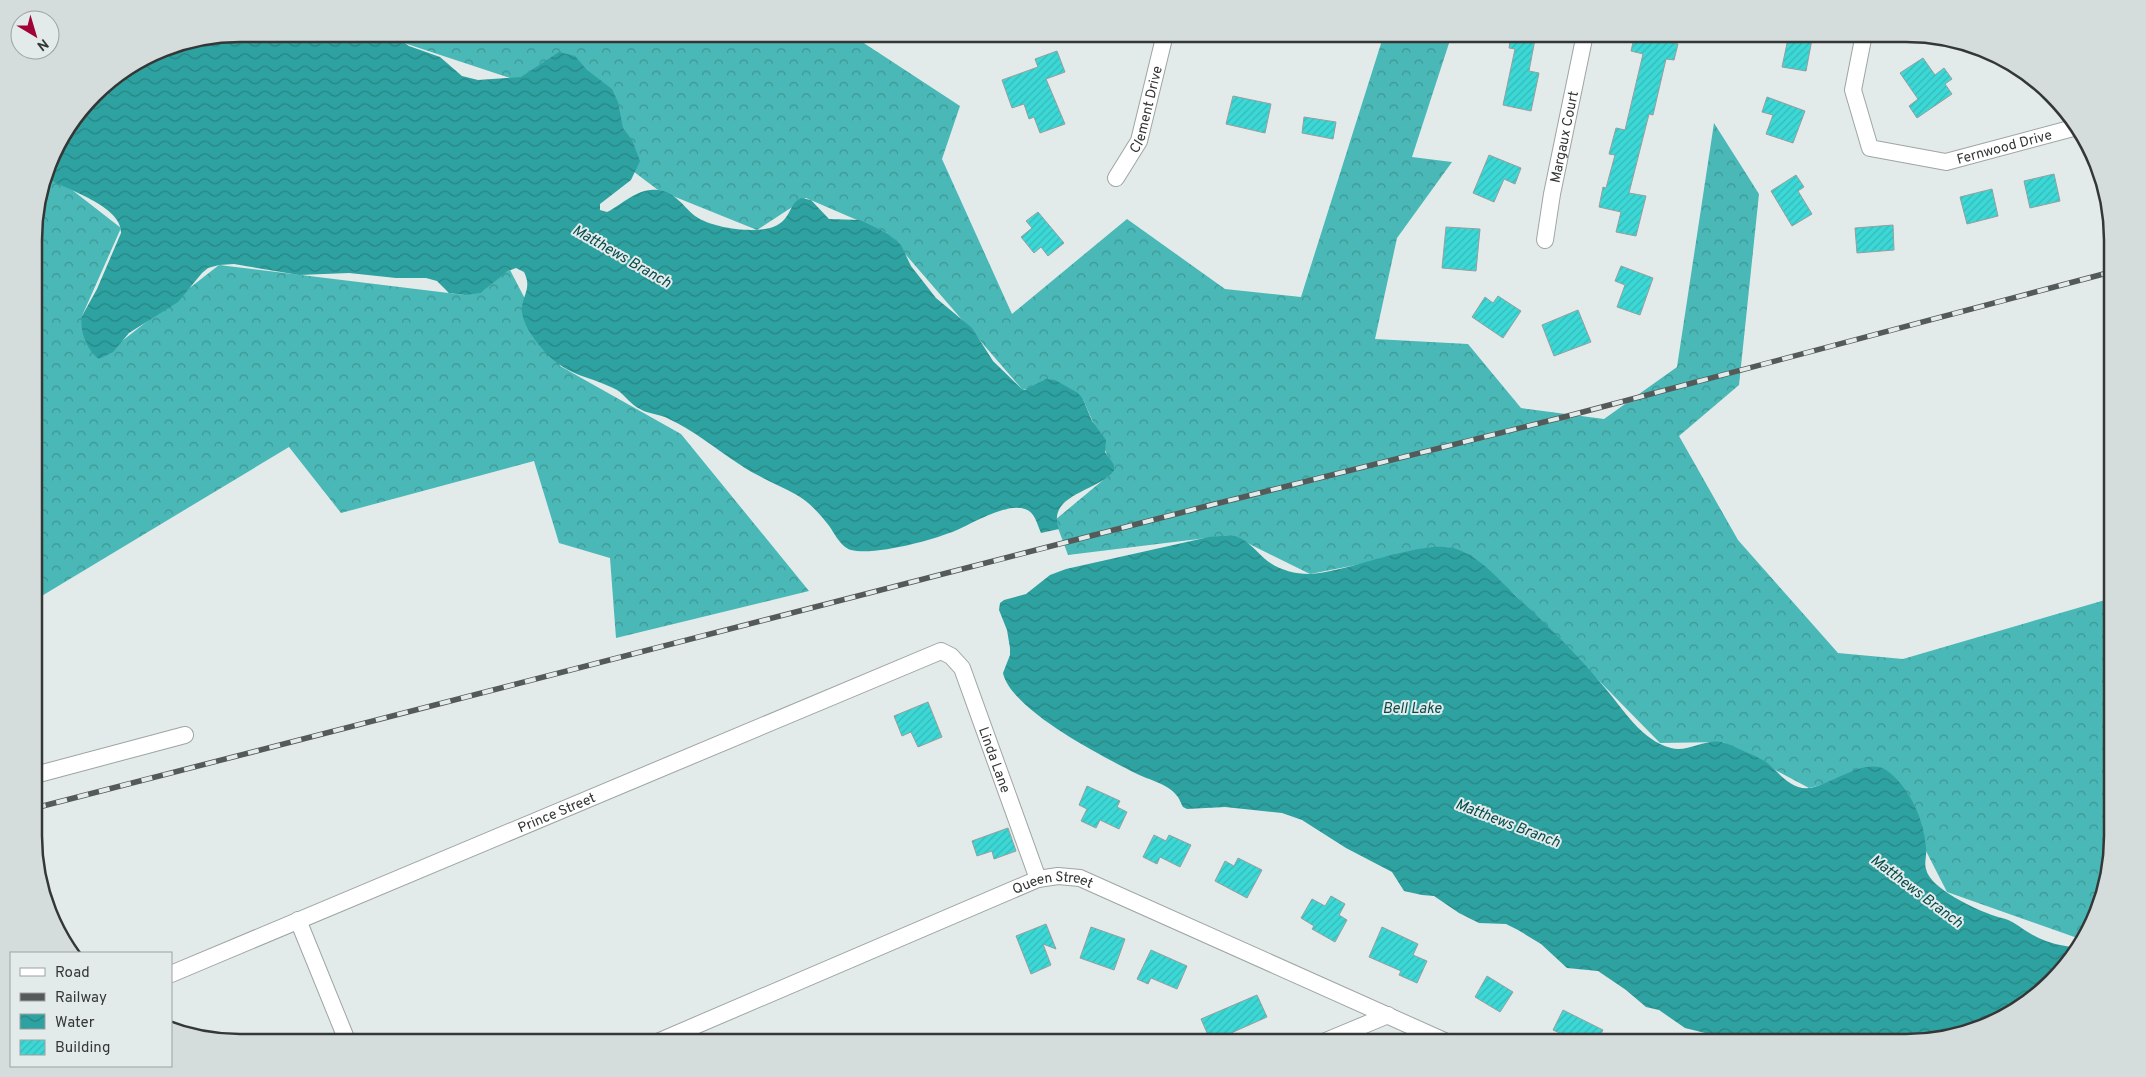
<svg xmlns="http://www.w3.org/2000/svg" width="2146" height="1077" font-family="Overpass,sans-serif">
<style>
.forest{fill:url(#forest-crowns)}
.water{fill:url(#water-waves)}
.building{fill:url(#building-hatch);stroke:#979e9d}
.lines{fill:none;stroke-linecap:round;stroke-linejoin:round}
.minor-casing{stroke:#9ea5a4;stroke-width:18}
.minor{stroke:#fff;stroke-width:16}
.rail-casing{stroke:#555958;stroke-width:5.5}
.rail{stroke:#e3eaea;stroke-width:4;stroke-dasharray:11;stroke-linecap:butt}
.labels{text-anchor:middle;stroke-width:4;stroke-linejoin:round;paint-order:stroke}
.street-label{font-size:14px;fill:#343736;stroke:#e3eaea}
.water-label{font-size:15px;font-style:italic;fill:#074c4c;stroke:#e3eaea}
.rim{fill:none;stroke:#343736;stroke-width:2.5}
</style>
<defs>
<pattern id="forest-crowns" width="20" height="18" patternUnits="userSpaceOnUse" patternTransform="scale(1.25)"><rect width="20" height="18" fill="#49b8b6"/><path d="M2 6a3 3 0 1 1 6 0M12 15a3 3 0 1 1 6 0" fill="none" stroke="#3e9695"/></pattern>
<pattern id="water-waves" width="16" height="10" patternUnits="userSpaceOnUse" patternTransform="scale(1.25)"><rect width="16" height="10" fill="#2da2a1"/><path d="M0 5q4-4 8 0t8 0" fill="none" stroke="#278584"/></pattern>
<pattern id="building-hatch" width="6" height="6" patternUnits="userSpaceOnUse" patternTransform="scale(1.25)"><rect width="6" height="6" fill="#3bd8d6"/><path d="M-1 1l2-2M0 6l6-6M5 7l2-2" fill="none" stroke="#35bab8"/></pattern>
</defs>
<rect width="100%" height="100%" fill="#e3eaea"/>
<g class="forest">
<path d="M395,34H850L960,106L942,159L1012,314L1127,219L1225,289L1301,297L1384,34H1452L1412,157L1452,162L1397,238L1375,339L1468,344L1521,408L1604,419L1677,367L1714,123L1759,194L1739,385L1679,436L1738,540L1838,653L1903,659L2112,598V836L2091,927L2083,940L1947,892L1884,769L1809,788L1723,742L1660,743L1515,595L1448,547L1310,574L1231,535L1068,555L1055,520L1114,471L1083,399L1022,389L887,233L806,198L757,230L658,190L510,78L404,43Z"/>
<path d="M49,172L121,228L82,316L99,359L219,265L465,295L510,270L560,366L681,434L809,591L616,638L610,558L559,543L534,461L341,513L289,447L40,597L35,620L34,227Z"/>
</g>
<g class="water">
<path d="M241,34H392L409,46L440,57L462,76L478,80L521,77L559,52L575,56L587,70L612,89L618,102L623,128L632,140L640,161L631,180L600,204V210L607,212C623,204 638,187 658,190C675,192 684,207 695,216C712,228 750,233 770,228C792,222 787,205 801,198L811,200L829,219L860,220L887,233L901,245L911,266L936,298L972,328L993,361L1022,389L1025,390L1046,379L1055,380L1078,393L1083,399L1092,421L1106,440L1105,452L1114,465V471C1096,492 1046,495 1059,529L1041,533C1037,524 1035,512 1025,509C1006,503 975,522 957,530C934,540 874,556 851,550C839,546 834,531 826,522C818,512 807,500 795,494C777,484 756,476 739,464C716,449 693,430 669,419C660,414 648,414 640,409C631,405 625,395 617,390C591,376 569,377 547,354C537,343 521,324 522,308C523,294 532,288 524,272L516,268L508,271L480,293L465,295L449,293L437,281L426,278H396L349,273L299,275L234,264L219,265L208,268L202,273L178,302L129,333L113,352L99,359C87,351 79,330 82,316L97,289L121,233C122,206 67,190 47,178L55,149L104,85L162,49Z"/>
<path d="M1231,535C1246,538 1254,549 1265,559C1277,569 1293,574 1309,574C1349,573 1427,536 1459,550C1482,559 1499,580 1517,597C1548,626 1578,655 1605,688C1624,710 1641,740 1671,748C1690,753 1709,735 1728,744C1740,750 1755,755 1766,762C1780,773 1790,790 1810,788C1831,785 1865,757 1886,770C1910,787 1924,820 1926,848C1927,855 1924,863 1926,869C1930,889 1977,910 1995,916C2001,918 2008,919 2014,923C2025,930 2034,937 2046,941C2056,945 2067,946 2078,948L2061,972L2020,1008L1971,1032L1918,1043H1715L1705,1033L1685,1028L1659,1010L1646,1007L1626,990L1598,971L1567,968L1541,944L1518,930L1506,924L1479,923L1459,913L1434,896L1422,895L1404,891L1392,872L1346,848L1302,820L1282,813L1225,807L1187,809L1183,807C1181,804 1180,800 1178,797C1169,784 1149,780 1135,773C1102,756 1011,710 1003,673L1010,655V648L1007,630L999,610L1000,603L1004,600L1026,594L1050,575L1066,569L1209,537Z"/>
</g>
<g class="building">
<path d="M1511,34H1536L1529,71L1539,73L1531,111L1503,105L1515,49L1509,48Z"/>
<path d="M1635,34H1670L1668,42L1678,44L1674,60L1666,59L1653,115L1649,114L1629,193L1646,196L1636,236L1616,232L1621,212L1599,207L1603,187L1606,188L1615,155L1609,154L1616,128L1625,130L1643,54L1631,51Z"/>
<path d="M1789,34H1813L1806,71L1782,67Z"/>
<path d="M1057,51L1065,72L1046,79L1065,124L1040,133L1034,117L1029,119L1024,104L1012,108L1002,80L1038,67L1035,59Z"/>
<path d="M1923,58L1935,75L1944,68L1952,79L1945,84L1952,94L1917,118L1909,106L1918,99L1900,73Z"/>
<path d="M1233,96L1271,104L1265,133L1226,124Z"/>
<path d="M1767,97L1805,111L1793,143L1766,134L1773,115L1762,112Z"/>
<path d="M1304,117L1336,122L1333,139L1302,133Z"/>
<path d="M1489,155L1521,168L1515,184L1504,179L1494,202L1473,193Z"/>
<path d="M2054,174L2060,201L2030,208L2024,181Z"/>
<path d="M1796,175L1804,187L1798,191L1812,214L1792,226L1771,191Z"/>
<path d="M1992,189L1998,216L1967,224L1960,197Z"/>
<path d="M1038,212L1064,243L1048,256L1041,247L1034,253L1021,237L1032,228L1026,221Z"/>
<path d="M1893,225L1894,250L1857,253L1855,228Z"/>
<path d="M1446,227L1480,229L1476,271L1442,268Z"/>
<path d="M1621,266L1653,278L1640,315L1617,307L1625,285L1615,281Z"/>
<path d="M1498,296L1521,311L1503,338L1472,317L1485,297L1493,303Z"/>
<path d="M1578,310L1591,342L1554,356L1542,325Z"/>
<path d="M928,702L942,737L918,747L911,732L902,736L894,716Z"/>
<path d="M1087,786L1120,801L1117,807L1127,812L1119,829L1100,820L1096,828L1081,821L1087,809L1079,805Z"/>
<path d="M1008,828L1016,851L994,859L992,851L977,856L972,841Z"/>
<path d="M1154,835L1166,841L1169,835L1191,845L1180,867L1160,857L1157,864L1143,857Z"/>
<path d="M1238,858L1262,870L1247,898L1215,881L1225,861L1234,866Z"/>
<path d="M1331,896L1345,904L1339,915L1347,920L1335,942L1312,929L1314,926L1301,918L1312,899L1325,906Z"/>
<path d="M1046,924L1056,949L1043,944L1051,965L1031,974L1016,936Z"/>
<path d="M1091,927L1125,939L1114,970L1080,958Z"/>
<path d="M1382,927L1418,944L1413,955L1427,961L1417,983L1399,975L1401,971L1369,957Z"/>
<path d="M1151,950L1187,966L1177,989L1151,978L1148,984L1137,979Z"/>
<path d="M1487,976L1513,992L1500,1012L1475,997Z"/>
<path d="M1257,995L1267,1017L1211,1042L1201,1019Z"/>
<path d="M1563,1010L1603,1030L1596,1043H1560L1564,1035L1553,1030Z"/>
</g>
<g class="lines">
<defs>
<g id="minor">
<path id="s1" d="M1864,34L1853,90L1870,148L1946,162L2077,127"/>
<path id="s2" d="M1116,178L1139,141L1165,34"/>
<path id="s3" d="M1545,240L1552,194L1585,34"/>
<path d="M35,775L185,735"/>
<path d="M298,920L348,1043"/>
<path id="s4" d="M171,974L941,651L951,656L962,668L1038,879"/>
<path id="s5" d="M655,1043L1038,879L1058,876L1080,878L1449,1043"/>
<path d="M1321,1043L1388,1015"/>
</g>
</defs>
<use href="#minor" class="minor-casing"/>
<use href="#minor" class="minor"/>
<defs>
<path id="rail" d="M35,808L1203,507L1564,417L2111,272"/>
</defs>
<use href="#rail" class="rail-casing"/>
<use href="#rail" class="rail"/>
</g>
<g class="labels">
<g class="street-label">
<text dy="5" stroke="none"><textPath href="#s2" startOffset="76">Clement Drive</textPath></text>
<text dy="5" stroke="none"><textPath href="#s3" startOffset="105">Margaux Court</textPath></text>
<text dy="5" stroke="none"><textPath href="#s1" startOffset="255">Fernwood Drive</textPath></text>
<text dy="5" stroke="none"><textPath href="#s4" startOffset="960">Linda Lane</textPath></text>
<text dy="5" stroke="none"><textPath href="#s4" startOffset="418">Prince Street</textPath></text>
<text dy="5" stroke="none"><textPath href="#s5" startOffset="431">Queen Street</textPath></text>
</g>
<g class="water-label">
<text transform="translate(622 256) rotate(30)" y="5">Matthews Branch</text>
<text x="1412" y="713">Bell Lake</text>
<text transform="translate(1508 823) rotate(21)" y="5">Matthews Branch</text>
<text transform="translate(1917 891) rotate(37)" y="5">Matthews Branch</text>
</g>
</g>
<path d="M0 0H2146V1077H0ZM240 42H1906A198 198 0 0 1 2104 240V836A198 198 0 0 1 1906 1034H240A198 198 0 0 1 42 836V240A198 198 0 0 1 240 42Z" fill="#d5dcdc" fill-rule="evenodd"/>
<path class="rim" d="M240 42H1906A198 198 0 0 1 2104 240V836A198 198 0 0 1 1906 1034H240A198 198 0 0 1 42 836V240A198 198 0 0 1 240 42Z"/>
<rect x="10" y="952" width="162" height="115" fill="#e3eaea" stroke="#9da2a2"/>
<rect x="20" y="968" width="25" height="8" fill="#ffffff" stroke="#9da2a2"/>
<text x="55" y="977" font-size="15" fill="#343736">Road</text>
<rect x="20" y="993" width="25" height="8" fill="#555958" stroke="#9da2a2"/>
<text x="55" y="1002" font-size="15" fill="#343736">Railway</text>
<rect x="20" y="1014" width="25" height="15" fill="url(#water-waves)" stroke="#9da2a2"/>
<text x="55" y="1027" font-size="15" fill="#343736">Water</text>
<rect x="20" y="1040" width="25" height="15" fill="url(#building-hatch)" stroke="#9da2a2"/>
<text x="55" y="1052" font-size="15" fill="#343736">Building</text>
<g transform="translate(35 35) rotate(142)"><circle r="24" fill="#e3eaea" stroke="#9da2a2"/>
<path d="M0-4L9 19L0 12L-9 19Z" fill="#a20337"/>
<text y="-8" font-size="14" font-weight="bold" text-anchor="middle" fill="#343736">N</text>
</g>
</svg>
